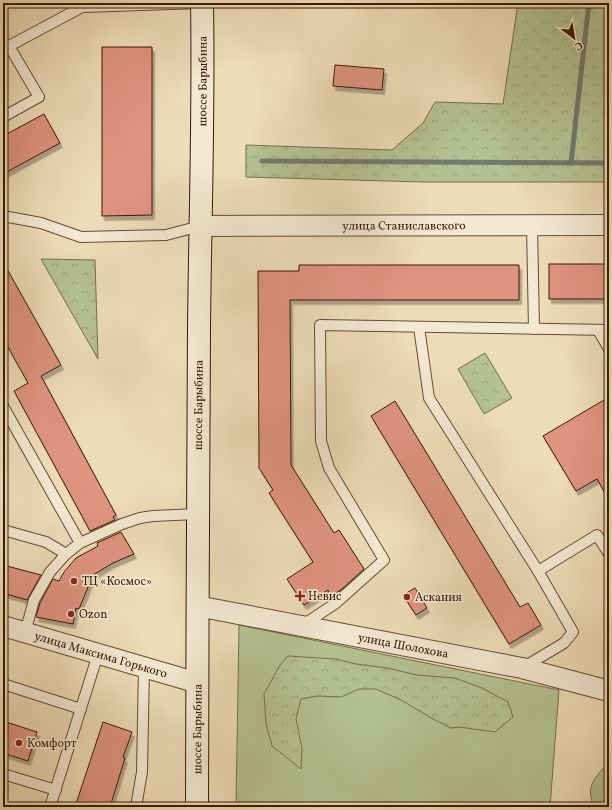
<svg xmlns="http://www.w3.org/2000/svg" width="612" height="810" font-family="Vollkorn,serif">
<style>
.green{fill:#b4c192;stroke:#766e4a}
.forest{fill:url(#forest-crowns);stroke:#766e4a}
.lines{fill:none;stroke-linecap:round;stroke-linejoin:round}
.stream{stroke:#737a6f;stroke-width:5}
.building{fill:#df9381;stroke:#381a03;filter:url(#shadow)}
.service-casing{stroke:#654a30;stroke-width:12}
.minor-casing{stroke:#654a30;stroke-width:22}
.secondary-casing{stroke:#381a03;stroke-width:24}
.service{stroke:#f3e8d1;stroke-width:10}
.minor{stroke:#f3e8d1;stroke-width:20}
.secondary{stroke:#f3e8d1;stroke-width:22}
.poi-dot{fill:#8f2418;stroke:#f3e8d1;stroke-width:1.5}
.labels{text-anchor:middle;stroke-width:3.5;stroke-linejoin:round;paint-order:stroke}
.street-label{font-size:12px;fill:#381a03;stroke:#f3e8d1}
.poi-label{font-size:12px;fill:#381a03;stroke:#f3e8d1;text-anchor:start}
</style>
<defs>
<pattern id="forest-crowns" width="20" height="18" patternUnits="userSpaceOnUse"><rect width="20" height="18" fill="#b4c192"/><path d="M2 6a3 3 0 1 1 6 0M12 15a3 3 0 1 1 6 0" fill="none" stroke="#9ca57c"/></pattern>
<filter id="shadow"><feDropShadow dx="2.5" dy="4.5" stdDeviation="0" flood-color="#0004"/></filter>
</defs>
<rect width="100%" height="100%" fill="#eddcb8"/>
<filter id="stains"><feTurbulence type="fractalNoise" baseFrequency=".005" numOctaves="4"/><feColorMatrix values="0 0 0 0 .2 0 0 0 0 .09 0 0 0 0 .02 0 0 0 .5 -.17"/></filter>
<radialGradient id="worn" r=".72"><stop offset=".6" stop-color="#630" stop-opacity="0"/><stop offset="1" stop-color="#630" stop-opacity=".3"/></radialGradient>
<g class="green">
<path d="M239,625L559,690L550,807H236Z"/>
<path d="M609,762V807H594C585,785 595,778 609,762Z"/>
</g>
<g class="forest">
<path d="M518,3H609V182H424L246,177V145L392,150L423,123L435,102L503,104Z"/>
<path d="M41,259L95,260L98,359Z"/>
<path d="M485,353L512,398L484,414L458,369Z"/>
<path d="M288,656L335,659L356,664L387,668L417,675L455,678L482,688L508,702L513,717L495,732L459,727L451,728L433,719L401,700L376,689H359L341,697L317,696L301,699L296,719L302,748L301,769L272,746L266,724L264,694L280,665Z"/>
</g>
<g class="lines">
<g class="stream">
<path d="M262,161L609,163"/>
<path d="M571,163L589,3"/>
</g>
</g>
<g class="building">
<path d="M102,47H152V215L102,216Z"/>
<path d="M335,65L384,69L382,90L333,86Z"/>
<path d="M44,114L60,143L3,174V136Z"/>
<path d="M3,262L61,365L41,376L116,515L113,517L115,520L90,531L14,391L28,383L3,338Z"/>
<rect x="549" y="264" width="60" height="35"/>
<path d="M299,265H519V300H290L291,465L334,533L339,530L364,569L342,589L331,596L328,590L304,605L287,579L313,562L269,493L273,490L259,468L258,271H299Z"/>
<path d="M609,397V500L597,479L576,491L543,436Z"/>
<path d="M395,401L520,607L528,603L541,625L509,644L371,416Z"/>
<path d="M121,532L134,554L113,563L93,575L79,609L76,608L73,624L36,617L40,603L53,579L59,581L64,572L76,558L98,546L97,543Z"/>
<path d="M3,565L41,575L27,600L3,593Z"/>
<path d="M415,588L427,608L416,615L403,595Z"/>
<path d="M3,721L37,732L28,761L3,753Z"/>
<path d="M103,722L132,732L123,757L125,758L110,807H75Z"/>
</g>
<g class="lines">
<defs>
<g id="service">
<path d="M3,117L39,97L9,46L82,7L202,3"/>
<path d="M3,216L41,223L81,237L166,235L200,226"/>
<path d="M532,225L534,329"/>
<path d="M419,327L429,398L538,571"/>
<path d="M598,330L609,349"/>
<path d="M3,406L80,543"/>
<path d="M3,530L46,542L66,554"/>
<path d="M303,625L336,603L384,560L329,468L321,441L320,325L609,330"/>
<path d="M25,633L34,600L50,572L66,554L80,543L122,524L140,518L153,516L197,514"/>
<path d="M524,667L564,643L573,632L538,571L597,535L609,554"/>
<path d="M3,684L81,709"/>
<path d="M3,774L56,790"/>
<path d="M50,807L98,654"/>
<path d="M136,807L142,772L144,667"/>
</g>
<g id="minor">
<path id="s1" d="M200,226L609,225"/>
<path id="s2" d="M197,606L522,668L609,691"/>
<path id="s3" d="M3,626L198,683"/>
</g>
<g id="secondary">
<path id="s4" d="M197,807C198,648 197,489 199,330C200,221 204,112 202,3"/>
</g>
</defs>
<use href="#service" class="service-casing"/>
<use href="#minor" class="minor-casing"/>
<use href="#secondary" class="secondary-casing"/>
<use href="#service" class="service"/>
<use href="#minor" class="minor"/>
<use href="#secondary" class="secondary"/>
</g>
<g class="poi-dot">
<circle cx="74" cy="581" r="4"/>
<path d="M298 590h4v4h4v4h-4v4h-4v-4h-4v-4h4z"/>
<circle cx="407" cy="597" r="4"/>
<circle cx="71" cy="614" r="4"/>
<circle cx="19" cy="743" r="4"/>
</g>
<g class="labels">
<g class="street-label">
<text dy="4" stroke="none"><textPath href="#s4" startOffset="726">шоссе Барыбина</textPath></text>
<text dy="4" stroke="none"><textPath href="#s1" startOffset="204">улица Станиславского</textPath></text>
<text dy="4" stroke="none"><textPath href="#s4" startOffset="402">шоссе Барыбина</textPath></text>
<text dy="4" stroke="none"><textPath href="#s2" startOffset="210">улица Шолохова</textPath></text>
<text dy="4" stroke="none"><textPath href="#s3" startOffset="102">улица Максима Горького</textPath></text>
<text dy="4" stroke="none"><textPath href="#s4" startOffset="78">шоссе Барыбина</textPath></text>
</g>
<g class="poi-label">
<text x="82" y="585">ТЦ «Космос»</text>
<text x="308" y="600">Невис</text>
<text x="415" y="601">Аскания</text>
<text x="79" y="618">Ozon</text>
<text x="27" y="747">Комфорт</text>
</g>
</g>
<rect width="612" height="810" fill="none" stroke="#eddcb8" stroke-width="16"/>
<rect x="4" y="4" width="604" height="802" fill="none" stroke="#381a03" stroke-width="2"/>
<rect x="8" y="8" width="596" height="794" fill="none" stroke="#381a03"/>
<g transform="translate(574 38) rotate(149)" stroke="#f3e8d1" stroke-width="3" paint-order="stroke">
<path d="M0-3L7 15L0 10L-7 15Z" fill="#381a03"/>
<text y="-6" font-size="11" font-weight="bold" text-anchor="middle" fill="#381a03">С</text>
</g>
<rect width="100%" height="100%" filter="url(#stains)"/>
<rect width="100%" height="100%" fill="url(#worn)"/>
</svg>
